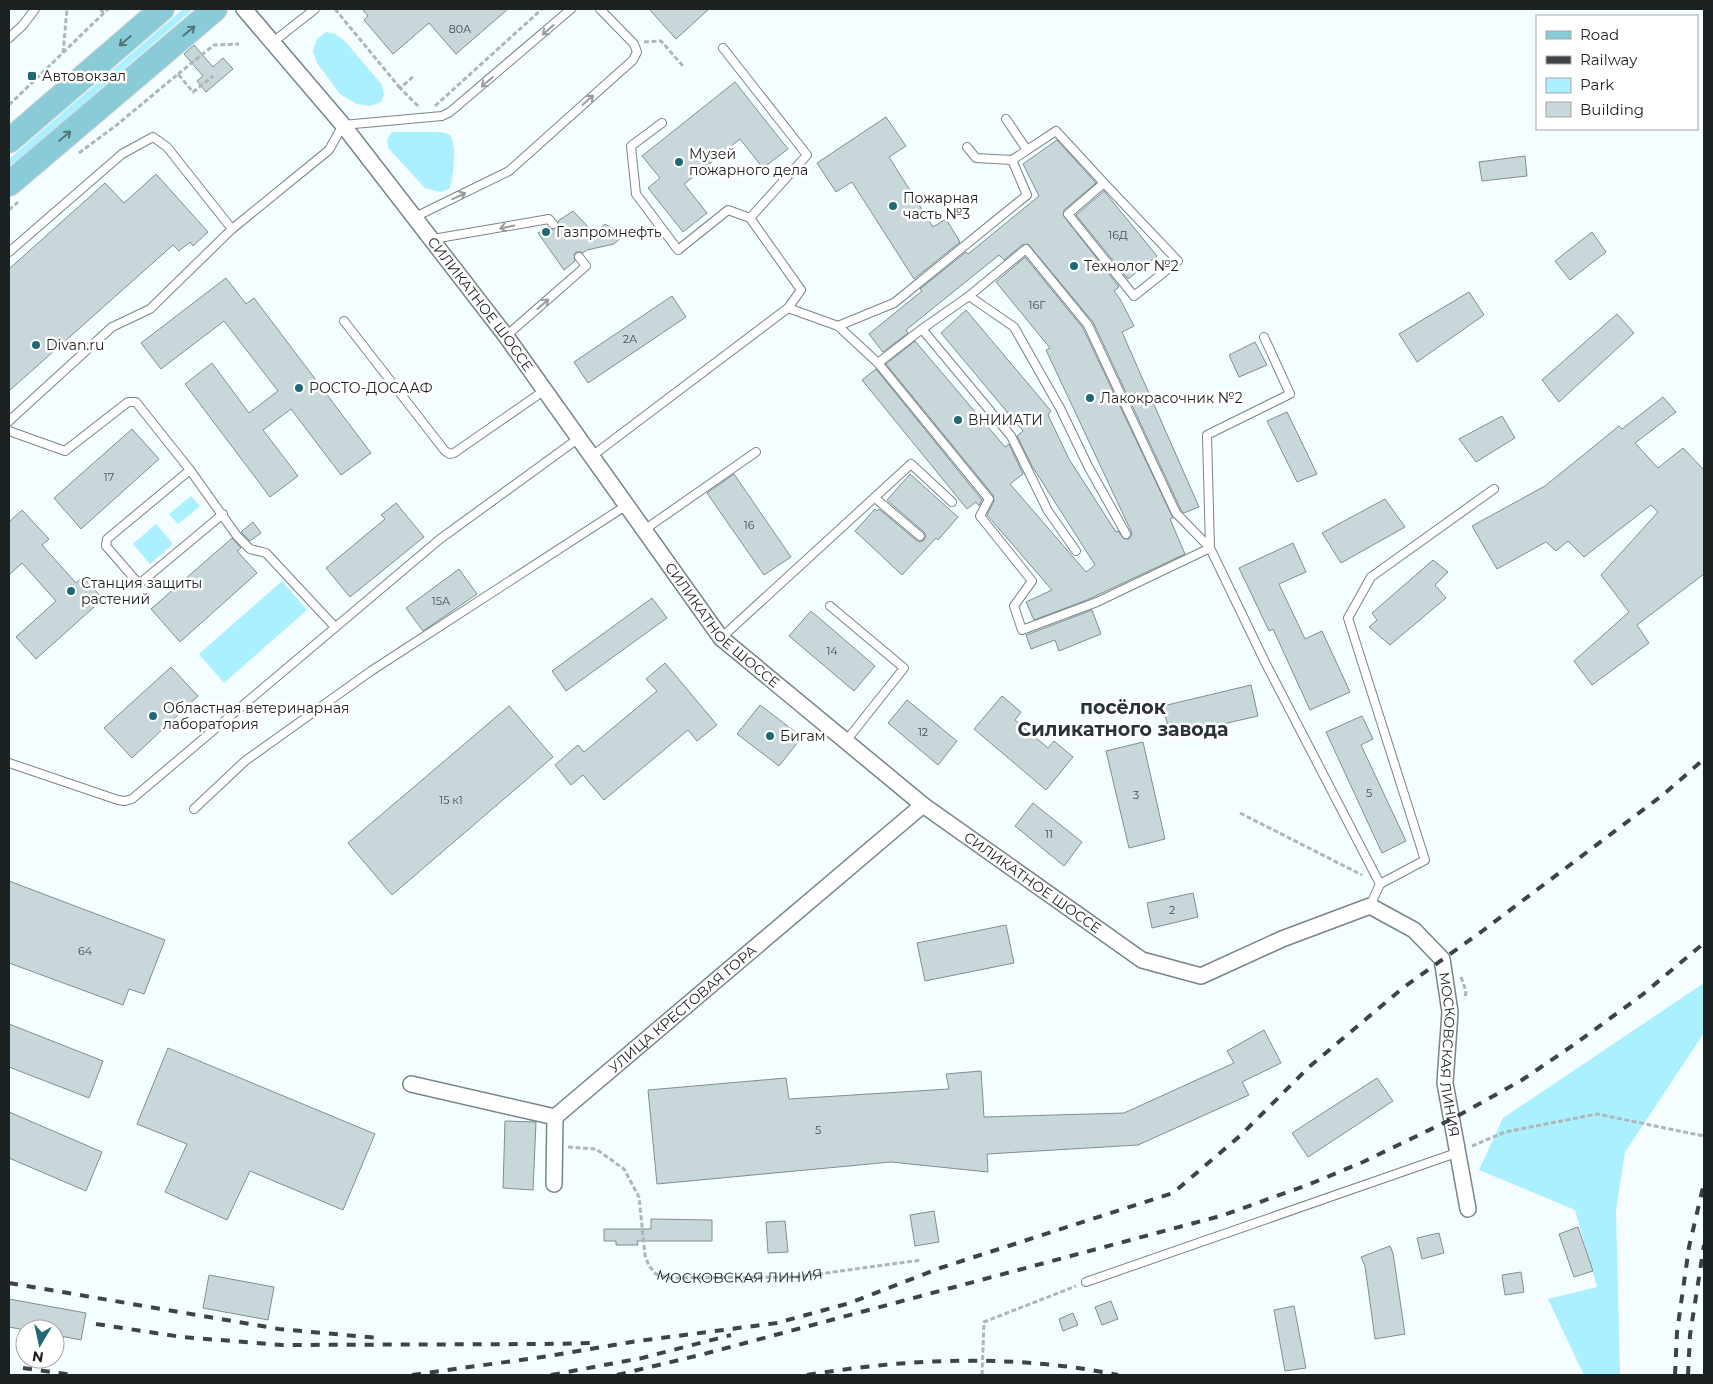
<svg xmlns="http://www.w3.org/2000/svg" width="1713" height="1384" font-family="Montserrat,sans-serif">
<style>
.green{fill:#aaf0fe}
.building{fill:#c8d7da;stroke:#818e91}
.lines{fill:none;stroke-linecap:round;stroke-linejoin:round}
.lane-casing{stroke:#788588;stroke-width:10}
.street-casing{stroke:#788588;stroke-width:18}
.primary-casing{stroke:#d6d7d7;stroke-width:26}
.path{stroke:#afb6b8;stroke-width:3;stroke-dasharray:5 2.5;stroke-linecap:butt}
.lane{stroke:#fff;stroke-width:8}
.street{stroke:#fff;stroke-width:15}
.primary{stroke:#89cbd6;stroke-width:24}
.rail{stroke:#3e4445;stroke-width:4;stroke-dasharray:9 9;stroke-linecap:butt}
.oneway{stroke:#999b9c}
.oneway2{stroke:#52767c}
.poi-dot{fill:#1f6874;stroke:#fff;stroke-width:2}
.labels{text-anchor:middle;stroke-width:5;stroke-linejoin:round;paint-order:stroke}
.number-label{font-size:11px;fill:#474e50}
.poi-label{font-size:14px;fill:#1c2122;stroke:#fff;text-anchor:start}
.street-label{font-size:14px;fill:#1c2122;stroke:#fff}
.district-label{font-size:19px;font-weight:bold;fill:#283336;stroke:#fff}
</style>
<rect width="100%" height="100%" fill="#f4fdff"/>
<g class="green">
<path d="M183,9H189L191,11L9,168V159Z"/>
<path d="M326,32L335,34L345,41L382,85L384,94L381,102L370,106L357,104L340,94L317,63L313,51L317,39Z"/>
<path d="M392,132H442L450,135C457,148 454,176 449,189L441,192L425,188L389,149C386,141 387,138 392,132Z"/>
<path d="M191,496L200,506L178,524L169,514Z"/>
<path d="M156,524L173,544L150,564L133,544Z"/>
<path d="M282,581L307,610L224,683L199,654Z"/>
<path d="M1704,983V1033L1625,1152L1616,1210L1620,1375H1584L1548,1299L1597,1287L1575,1210L1479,1170L1503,1118Z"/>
</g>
<g class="building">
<path d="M362,9H508L456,54L429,23L393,54L364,20L368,16Z"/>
<path d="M649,9H709L676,39Z"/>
<path d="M194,45L213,67L223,58L233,69L206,92L197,81L203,76L184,54Z"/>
<path d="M735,82L788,149L763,168L740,139L684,184L707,213L683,232L648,188L660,178L642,156Z"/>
<path d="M886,117L906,146L889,157L933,227L946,219L960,242L914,279L852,182L836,192L817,163Z"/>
<path d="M1057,140L1096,183L1064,210L1063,215L1119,287L1114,291L1120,299L1134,326L1122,332L1199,507L1184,513L1181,510L1093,322L1028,244L1022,245L1004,260L999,255L906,330L908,333L883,352L869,334L922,291L920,289L966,252L968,254L1039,196L1023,164Z"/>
<path d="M1525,156L1527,176L1482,181L1479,162Z"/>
<path d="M156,174L208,232L193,246L190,242L179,251L173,245L9,391V269L105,183L124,203Z"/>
<path d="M1104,191L1157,256L1128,279L1076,215Z"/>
<path d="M573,211L594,233L605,224L624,235L614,244L587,250L583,253L581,252H576L574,255L575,261L564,270L538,233L548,227L551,229H556L558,226V221Z"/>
<path d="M1592,232L1606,252L1570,280L1555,261Z"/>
<path d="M1025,257L1083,328L1173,518L1170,519L1185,554L1087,600L1034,620L1026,602L1052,590L987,515L994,501L993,495L886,364L915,341L1005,447L1009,444L1023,474L1010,484L1086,572L1095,565L1032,466L1017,436L1023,431L941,333L966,310L1051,411L1048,415L1069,459L1116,532L1118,531L1124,539H1129L1132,535L1131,531L1046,350L1050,348L996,282Z"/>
<path d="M226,278L246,304L254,298L371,453L341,475L291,409L263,430L298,476L270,497L185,384L212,363L249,413L278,391L224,321L161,369L141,343Z"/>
<path d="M1469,292L1484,315L1417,362L1399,334Z"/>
<path d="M672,296L686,317L588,383L574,362Z"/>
<path d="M1617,314L1634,333L1559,402L1542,380Z"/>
<path d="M1255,342L1267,365L1239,377L1229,355Z"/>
<path d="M876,369L982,500L979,506L976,502L967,509L862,380Z"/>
<path d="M1663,397L1676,412L1635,443L1658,468L1683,448L1704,470V574L1637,625L1649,643L1592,685L1574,661L1629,612L1601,575L1658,512L1651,505L1584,557L1568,541L1556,551L1546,542L1497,569L1472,526L1545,486L1619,426L1622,429Z"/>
<path d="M1287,412L1317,474L1297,482L1267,421Z"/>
<path d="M1502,416L1515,438L1476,462L1459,439Z"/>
<path d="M132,429L159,459L81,529L54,498Z"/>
<path d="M734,474L791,557L764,575L707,493Z"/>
<path d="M910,474L958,517L938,540L936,538L902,575L855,531L875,509L877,511L879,509L916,540L920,542L924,540L926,536L924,532L887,500Z"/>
<path d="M1385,499L1405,527L1341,563L1322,533Z"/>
<path d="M396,503L424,537L350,597L326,568L385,519L381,515Z"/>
<path d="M22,510L49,539L42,545L76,583L83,577L103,599L36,659L16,637L56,601L22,563L9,575V522Z"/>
<path d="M253,522L261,533L250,541L241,532Z"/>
<path d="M232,538L241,548L237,551L257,573L180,642L151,609Z"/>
<path d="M1293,543L1306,572L1279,584L1305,639L1322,631L1350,692L1310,710L1273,629L1269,631L1239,568Z"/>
<path d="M1433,560L1448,572L1435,585L1446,598L1390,645L1369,627L1377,620L1372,613Z"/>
<path d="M459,569L477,594L423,631L406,608Z"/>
<path d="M652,598L667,618L566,691L552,671Z"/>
<path d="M1092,610L1101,634L1059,651L1055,640L1031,649L1026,635Z"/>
<path d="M811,611L875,666L854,691L789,636Z"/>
<path d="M665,663L717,725L697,741L688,730L604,800L583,775L571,785L555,765L578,745L584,752L657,691L646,679Z"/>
<path d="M171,667L198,696L132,758L104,728Z"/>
<path d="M1251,685L1258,716L1170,736L1163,706Z"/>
<path d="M1002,696L1021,712L1015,720L1048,748L1054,741L1073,757L1046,790L974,729Z"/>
<path d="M907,700L957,741L938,765L888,723Z"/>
<path d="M760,705L802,737L779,766L737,734Z"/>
<path d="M509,706L553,757L392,895L348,843Z"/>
<path d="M1362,716L1373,739L1361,745L1406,841L1382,853L1326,732Z"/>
<path d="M1143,742L1165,839L1129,848L1106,751Z"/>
<path d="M1033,803L1082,842L1064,866L1015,826Z"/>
<path d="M9,881L165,940L144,994L129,989L123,1005L9,963Z"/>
<path d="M1193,893L1198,917L1152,928L1147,903Z"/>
<path d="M1006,925L1014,963L925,981L917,943Z"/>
<path d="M9,1024L103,1061L89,1098L9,1067Z"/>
<path d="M1264,1030L1281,1063L1242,1082L1249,1095L1138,1145L987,1154L988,1172L891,1162L657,1184L648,1090L786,1078L789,1099L949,1089L946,1074L981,1071L984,1117L1124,1113L1234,1063L1227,1051Z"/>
<path d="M168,1048L375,1134L343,1210L250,1171L227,1220L165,1192L187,1144L137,1124Z"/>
<path d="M1377,1078L1393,1101L1308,1157L1292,1133Z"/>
<path d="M9,1112L102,1152L86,1191L9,1158Z"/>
<path d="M505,1121L536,1122L533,1190L503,1188Z"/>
<path d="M934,1211L939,1242L915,1246L910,1215Z"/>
<path d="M651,1219L712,1220V1241H637L638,1245H616V1241H604V1229H651Z"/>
<path d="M785,1221L788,1252L768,1253L766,1222Z"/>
<path d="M1578,1227L1593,1271L1574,1277L1559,1234Z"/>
<path d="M1439,1233L1444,1253L1422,1259L1417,1238Z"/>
<path d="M1390,1246L1393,1253L1405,1334L1375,1339L1365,1266L1361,1257Z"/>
<path d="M1521,1272L1524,1292L1505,1295L1502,1275Z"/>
<path d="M209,1275L274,1287L268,1320L203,1308Z"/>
<path d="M9,1299L86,1313L81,1340L55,1335V1329L25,1330L9,1327Z"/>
<path d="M1111,1301L1118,1319L1102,1325L1095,1307Z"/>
<path d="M1294,1306L1306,1368L1285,1371L1274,1310Z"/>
<path d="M1073,1313L1078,1325L1063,1331L1059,1319Z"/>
</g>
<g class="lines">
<defs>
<g id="lane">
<path d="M9,38L23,25L35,9"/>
<path d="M273,42L315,9"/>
<path d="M1006,119L1027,150"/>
<path d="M662,123L631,146L636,194L678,250L728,210L750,218"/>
<path d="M1012,160L1056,131L1104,183L1068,214L1134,296L1178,261L1104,183"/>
<path d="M415,217L509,171L633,60L637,52L634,44L600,9"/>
<path d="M433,239L549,219L553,224"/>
<path d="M9,252L122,154L153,137L167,147L232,229L329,150L343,125L442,116L450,112L571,9"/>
<path d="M788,308L838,326L878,363L989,499L980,516L1032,581L1014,606L1022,630L1097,602L1210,548L1176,513L1088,325L1026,249L969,296"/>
<path d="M344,321L445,451L450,454L454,453L545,390"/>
<path d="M838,326L894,303L1027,195L1012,160L976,158L967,147"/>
<path d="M922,329L969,296L1014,327L1060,408L1088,466L1126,534"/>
<path d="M506,336L586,266L579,257"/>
<path d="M1264,337L1290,394L1207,435L1210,548L1265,662L1380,884L1370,906"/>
<path d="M878,363L922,329L1011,436L1048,511L1076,551"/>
<path d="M9,421L112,327L150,309L232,229"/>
<path d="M9,431L65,451L128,402H136L190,470L237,536L250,549L266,553L335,627"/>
<path d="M592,456L788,308L801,290L750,218L807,155L723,48"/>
<path d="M190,470L107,539L106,546L139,584L223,514"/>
<path d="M875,498L920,536"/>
<path d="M644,530L756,452"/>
<path d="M830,606L904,668L846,741"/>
<path d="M721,638L911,464L952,502"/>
<path d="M9,763L118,800L125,801L132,799L440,539L579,438"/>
<path d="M194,809L245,761L371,671L627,505"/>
<path d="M1380,884L1425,860L1348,618L1371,577L1494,489"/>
<path d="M1086,1282L1459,1152"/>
</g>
<g id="street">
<path id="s2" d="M244,9L343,125L506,336L721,638L923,805L1142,960L1201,976L1282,939L1370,906L1414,930L1442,959L1450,1012L1445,1083L1468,1209"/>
<path id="s3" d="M411,1084L555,1117L923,805"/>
<path d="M554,1184L555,1117"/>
</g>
<g id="primary">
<path d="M9,141L162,9"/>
<path d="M9,184L215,9"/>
</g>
</defs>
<use href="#lane" class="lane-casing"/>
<use href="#street" class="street-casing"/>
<use href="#primary" class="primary-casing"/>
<g class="path">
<path d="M100,9L104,13"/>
<path d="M335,9L400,88"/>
<path d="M644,42L661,41L683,66"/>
<path d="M63,53L67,9"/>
<path d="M178,74L214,45L239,44"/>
<path d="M413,77L400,88L420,108"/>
<path d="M9,105L108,9"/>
<path d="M435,106L542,9"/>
<path d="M79,153L118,124L178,74L193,92L213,76"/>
<path d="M9,210L18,202"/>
<path d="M1240,813L1362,875"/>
<path d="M1461,977L1466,991L1465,999"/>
<path d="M1472,1146L1505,1132L1597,1114L1704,1136"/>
<path id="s1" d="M568,1147L596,1149L624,1169L639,1197L645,1255L649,1266L656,1274L669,1278L797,1277L921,1260"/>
<path d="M982,1375L984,1322L1076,1286"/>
</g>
<use href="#lane" class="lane"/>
<use href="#street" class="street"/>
<use href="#primary" class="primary"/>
<g class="rail">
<path d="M9,1283L279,1329L378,1338"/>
<path d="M96,1324L182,1337L282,1345L546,1344L595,1343"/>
<path d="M23,1368L73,1375"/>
<path d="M412,1375L549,1356L638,1341L777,1323L850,1303L940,1268L1173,1193L1241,1135L1309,1067L1404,987L1481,932L1664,794L1704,759"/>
<path d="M551,1375L642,1358L731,1335"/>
<path d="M617,1375L704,1354L1224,1215L1310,1184L1363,1162L1452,1119L1522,1080L1575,1044L1642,995L1704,943"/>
<path d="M807,1375C910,1358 1016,1354 1118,1375"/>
<path d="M1675,1375L1677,1332L1689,1247L1704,1183"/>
<path d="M1688,1375L1690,1335L1704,1245"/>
</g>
</g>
<defs><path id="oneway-shaft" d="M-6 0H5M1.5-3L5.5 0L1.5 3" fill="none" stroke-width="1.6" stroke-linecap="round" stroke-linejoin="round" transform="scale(1.25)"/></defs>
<g class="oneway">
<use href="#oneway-shaft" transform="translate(548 30) rotate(139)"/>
<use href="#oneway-shaft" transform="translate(487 82) rotate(140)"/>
<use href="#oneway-shaft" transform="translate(588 100) rotate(-42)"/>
<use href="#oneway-shaft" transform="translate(459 196) rotate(-26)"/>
<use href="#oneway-shaft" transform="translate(507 227) rotate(169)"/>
<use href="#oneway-shaft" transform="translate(543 304) rotate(-41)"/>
</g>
<g class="oneway2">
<use href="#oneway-shaft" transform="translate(189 31) rotate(-40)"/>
<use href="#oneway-shaft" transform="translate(125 41) rotate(139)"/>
<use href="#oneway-shaft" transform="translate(65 136) rotate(-40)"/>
</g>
<g class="poi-dot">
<rect x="27" y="71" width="10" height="10" rx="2.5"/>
<circle cx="679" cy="162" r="5"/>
<circle cx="893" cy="206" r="5"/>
<circle cx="546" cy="232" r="5"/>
<circle cx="1074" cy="266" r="5"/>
<circle cx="36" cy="345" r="5"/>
<circle cx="299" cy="388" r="5"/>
<circle cx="1090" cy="398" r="5"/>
<circle cx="958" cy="420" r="5"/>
<circle cx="71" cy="591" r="5"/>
<circle cx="153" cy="716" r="5"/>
<circle cx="770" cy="736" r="5"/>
</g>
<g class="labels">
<g class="number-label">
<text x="460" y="33">80А</text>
<text x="1118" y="239">16Д</text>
<text x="1037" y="309">16Г</text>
<text x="630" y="343">2А</text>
<text x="109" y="481">17</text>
<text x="749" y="529">16</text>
<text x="441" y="605">15А</text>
<text x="832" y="655">14</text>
<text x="923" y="736">12</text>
<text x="1369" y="797">5</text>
<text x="1136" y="799">3</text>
<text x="451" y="804">15 к1</text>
<text x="1049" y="838">11</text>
<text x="1172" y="914">2</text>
<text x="85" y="955">64</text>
<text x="818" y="1134">5</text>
</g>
<g class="poi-label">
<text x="42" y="81">Автовокзал</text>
<text x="689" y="159">Музей<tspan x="689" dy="16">пожарного дела</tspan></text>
<text x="903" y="203">Пожарная<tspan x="903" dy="16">часть №3</tspan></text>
<text x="556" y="237">Газпромнефть</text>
<text x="1084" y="271">Технолог №2</text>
<text x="46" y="350">Divan.ru</text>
<text x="309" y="393">РОСТО-ДОСААФ</text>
<text x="1100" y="403">Лакокрасочник №2</text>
<text x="968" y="425">ВНИИАТИ</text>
<text x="81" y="588">Станция защиты<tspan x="81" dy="16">растений</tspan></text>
<text x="163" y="713">Областная ветеринарная<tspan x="163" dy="16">лаборатория</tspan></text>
<text x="780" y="741">Бигам</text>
</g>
<g class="street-label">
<text dy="5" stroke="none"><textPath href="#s2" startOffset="378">СИЛИКАТНОЕ ШОССЕ</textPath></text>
<text dy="5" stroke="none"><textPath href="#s2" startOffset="781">СИЛИКАТНОЕ ШОССЕ</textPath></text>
<text dy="5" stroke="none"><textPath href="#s2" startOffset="1186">СИЛИКАТНОЕ ШОССЕ</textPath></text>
<text dy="5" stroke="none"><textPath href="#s3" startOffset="315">УЛИЦА КРЕСТОВАЯ ГОРА</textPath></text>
<text dy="5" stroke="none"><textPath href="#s2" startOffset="1751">МОСКОВСКАЯ ЛИНИЯ</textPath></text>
<text dy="5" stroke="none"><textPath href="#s1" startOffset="259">МОСКОВСКАЯ ЛИНИЯ</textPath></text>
</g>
<g class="district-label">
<text x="1123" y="714">посёлок<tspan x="1123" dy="22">Силикатного завода</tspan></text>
</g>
</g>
<rect width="1713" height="1384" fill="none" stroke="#1c2122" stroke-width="20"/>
<rect x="1536" y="15" width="162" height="115" fill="#ffffff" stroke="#a4a6a7"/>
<rect x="1546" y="31" width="25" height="8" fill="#89cbd6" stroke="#a4a6a7"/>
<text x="1580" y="40" font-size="15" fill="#1c2122">Road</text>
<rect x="1546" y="56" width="25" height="8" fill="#3e4445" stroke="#a4a6a7"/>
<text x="1580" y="65" font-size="15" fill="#1c2122">Railway</text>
<rect x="1546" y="78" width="25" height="15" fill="#aaf0fe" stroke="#a4a6a7"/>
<text x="1580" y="90" font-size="15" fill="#1c2122">Park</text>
<rect x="1546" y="102" width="25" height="15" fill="#c8d7da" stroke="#a4a6a7"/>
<text x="1580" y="115" font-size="15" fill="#1c2122">Building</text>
<g transform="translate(40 1344) rotate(189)"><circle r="24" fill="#ffffff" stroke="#a4a6a7"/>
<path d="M0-4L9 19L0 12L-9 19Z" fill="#1f6874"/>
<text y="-8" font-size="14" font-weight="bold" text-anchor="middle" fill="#1c2122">N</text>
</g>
</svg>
